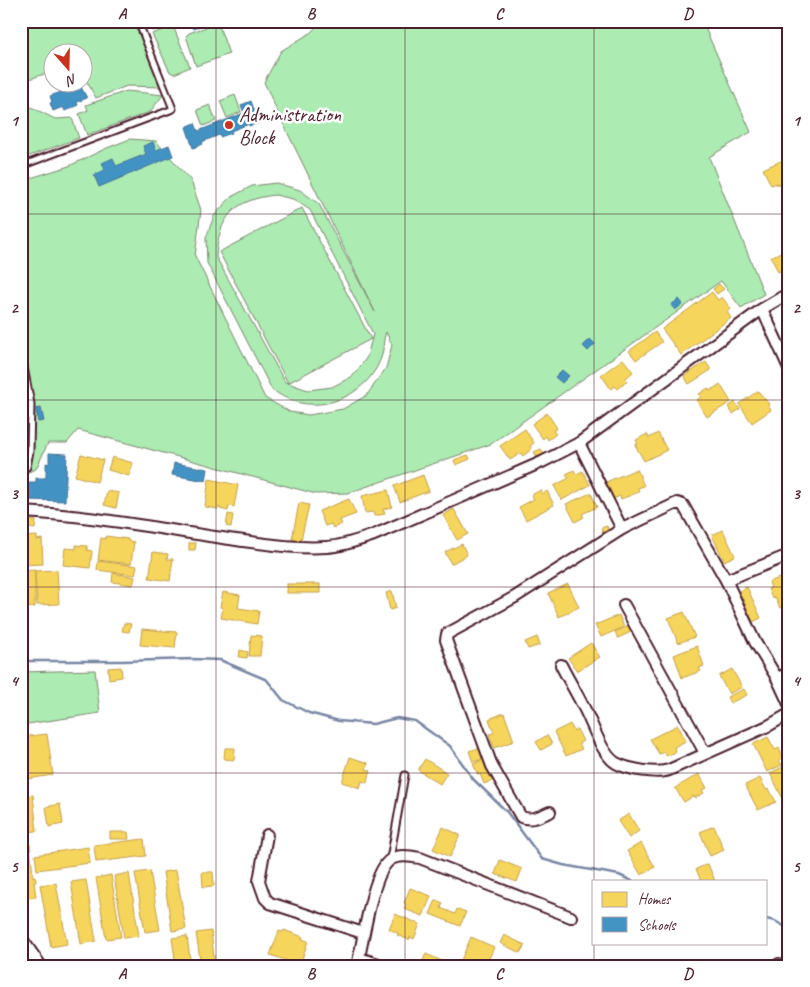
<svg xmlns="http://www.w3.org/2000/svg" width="810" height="987" font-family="Caveat,sans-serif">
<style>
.green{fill:#acebb2;stroke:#7b856e;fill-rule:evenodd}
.homes{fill:#f6d55c;stroke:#c29e4d}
.schools{fill:#4393c3;stroke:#457095}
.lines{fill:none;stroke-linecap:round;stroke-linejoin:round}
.stream{stroke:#7986a4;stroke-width:2.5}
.service-casing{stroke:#4a1f2b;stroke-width:9}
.minor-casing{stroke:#4a1f2b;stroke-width:14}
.secondary-casing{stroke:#4a1f2b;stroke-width:19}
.service{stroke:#fff;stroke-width:5}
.minor{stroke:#fff;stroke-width:10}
.secondary{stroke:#fff;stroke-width:15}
.grid{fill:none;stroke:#4a1f2b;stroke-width:1;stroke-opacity:0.55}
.poi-dot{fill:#c8321e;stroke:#fff;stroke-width:2}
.labels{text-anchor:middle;stroke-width:5;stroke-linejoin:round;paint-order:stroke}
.poi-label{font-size:20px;fill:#4a1f2b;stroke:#fff;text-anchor:start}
.neatline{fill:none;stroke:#4a1f2b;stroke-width:2}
.grid-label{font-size:16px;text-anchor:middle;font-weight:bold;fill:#4a1f2b}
</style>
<rect width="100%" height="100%" fill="#fff"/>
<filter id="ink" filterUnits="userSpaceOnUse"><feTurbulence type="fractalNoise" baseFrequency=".02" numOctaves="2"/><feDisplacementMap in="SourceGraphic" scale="10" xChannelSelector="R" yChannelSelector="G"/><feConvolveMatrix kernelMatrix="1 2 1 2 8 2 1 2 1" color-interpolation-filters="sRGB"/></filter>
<g filter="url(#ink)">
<g class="green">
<path d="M21,21H133L162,82V87L127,86L96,98L83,75L82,52H52V73H47L21,82Z"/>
<path d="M322,21H702L751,132L709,157L764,294L741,308L721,281L491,444L348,493L316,494L78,430L67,443H48L36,469L21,475V181L69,166L107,148L130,139L156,141L191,181L201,210L195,256L265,398L290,412L309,415L343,409L367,395L386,368L392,345L386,332C383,339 384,347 382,355C371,391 329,413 293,401C286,399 279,394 272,390L207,263L206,238L214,216L231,197L252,186L276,183L300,190L319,204L375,312L277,111L264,82L281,51L310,33ZM275,195L293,199L310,210L373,334L367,357L353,376L332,387L308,390L285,382L216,257C219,216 234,200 275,195Z"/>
<path d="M218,23L229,54L196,66L186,36L189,33Z"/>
<path d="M173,26L190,67L174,74L170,72L152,34Z"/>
<path d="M127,91L163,95L150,112L87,135L79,114L88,110L86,105Z"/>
<path d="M235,95L241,112L227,118L220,101Z"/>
<path d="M21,99L23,103L55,119L72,118L79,138L21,159Z"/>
<path d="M210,105L216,121L203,126L197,110Z"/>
<path d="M302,208L371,339L288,383L219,252Z"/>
<path d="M95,670L100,713L21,725V672Z"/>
</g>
<g class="homes">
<path d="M785,159L789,166V176L786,178L787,180L777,185V183L771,185L763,169Z"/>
<path d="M789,248V271H788L786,268L778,272L771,257Z"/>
<path d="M719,284L724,289L717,294L713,289Z"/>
<path d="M712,292L718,300L722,297L731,309L727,312L731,318L681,355L662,329Z"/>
<path d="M655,332L662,342L636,360L629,351Z"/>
<path d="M623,359L633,372L625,379L627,381L617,389L615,386L611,389L601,375Z"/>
<path d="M706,362L711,370L689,384L684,376Z"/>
<path d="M720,384L731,402L707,417L696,400L701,397L699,394L708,388L710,391Z"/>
<path d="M758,391L769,404L768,405L771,410L752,423L739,404Z"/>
<path d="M735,402L740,409L733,414L728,407Z"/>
<path d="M547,413L557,428L553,431L556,434L548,440L546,436L543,439L532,424Z"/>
<path d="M525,429L534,443L530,446L532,449L523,456L521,453L510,460L500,446Z"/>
<path d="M658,433L667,450L644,461L635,445L638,444L636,440L647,434L649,438Z"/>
<path d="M541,449L544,454L537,457L534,452Z"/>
<path d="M81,454L103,460L97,482L75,476Z"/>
<path d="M468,455L470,459L456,465L454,460Z"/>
<path d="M112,457L133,463L129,476L108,470Z"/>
<path d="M637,469L644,486L638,488L639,492L621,499L620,496L613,499L606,482Z"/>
<path d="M574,470L576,474L583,471L590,485L562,500L554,486L569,478L566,474Z"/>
<path d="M423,475L429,491L400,502L394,486Z"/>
<path d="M209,479L238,485L234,507L229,506L228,511L220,509V507H219L218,509L205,507Z"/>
<path d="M388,490L392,507L383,509L385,514L374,516L373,512L365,513L362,496Z"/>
<path d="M541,490L543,494L547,491L554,505L526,520L519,507L534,499L531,495Z"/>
<path d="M107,491L119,493L116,508L104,505Z"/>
<path d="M591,493L597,507L582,514L584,517L575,522L566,504Z"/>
<path d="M349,499L356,514L340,520L342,524L333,528L331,524L325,526L319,511Z"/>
<path d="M299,503L309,505L301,540L292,539Z"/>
<path d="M454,509L468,534L457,540L443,515Z"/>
<path d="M228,514L233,515L231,527L226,526Z"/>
<path d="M26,520L36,521L35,529L24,527Z"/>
<path d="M607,526L609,532L604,535L601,528Z"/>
<path d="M723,530L735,556L724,561L712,535Z"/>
<path d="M37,536V540L42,539L43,564L21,565V540H23V537Z"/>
<path d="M106,536L128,539V541L134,542L131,564L98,560L101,538L105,539Z"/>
<path d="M189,543H196L195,550H189Z"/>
<path d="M462,544L467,555L451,564L445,552Z"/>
<path d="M76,545L87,546V550L92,551L90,568L63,565L65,548L76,549Z"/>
<path d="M153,552L168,554L167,559H173L170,581L149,578Z"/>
<path d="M98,561L137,566L135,575L97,570Z"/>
<path d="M35,570V607L22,608L21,571Z"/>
<path d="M57,570L59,604L37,605L35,571Z"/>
<path d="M113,573L135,577L133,585L112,582Z"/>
<path d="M782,577L789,594V605L780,608L775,597L772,598L768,589L771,588L769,582Z"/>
<rect x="287" y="584" width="33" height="9"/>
<path d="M568,584L579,607L559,617L548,593Z"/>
<path d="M747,587L761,618L753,622L739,591Z"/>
<path d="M392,591L396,608L390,610L386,593Z"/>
<path d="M223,592L240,595L238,608L259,611L257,624L221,618L223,608L220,607Z"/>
<path d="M684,612L695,637L678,643L668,618Z"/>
<path d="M619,615L624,627L601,637L595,625Z"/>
<path d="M124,623L131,624L129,632L122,631Z"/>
<path d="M630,625L633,631L618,638L615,632Z"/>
<path d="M142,629L177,632L175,648L140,645Z"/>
<path d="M251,635L262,636L260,656H249Z"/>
<path d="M537,637L540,645L528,649L525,642Z"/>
<path d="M591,643L600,657L577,671L568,658Z"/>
<path d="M697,646L704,666L699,668L701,671L682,678L674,655Z"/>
<path d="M240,650L248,652L247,658L239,657Z"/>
<path d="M121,667L122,677L109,679L108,668Z"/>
<path d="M732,669L742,687L729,694L719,676Z"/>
<path d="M744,689L747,695L730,703L727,697Z"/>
<path d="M504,713L514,741L494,748L489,734L494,733L489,719Z"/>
<path d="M570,724L574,731L577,729L583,741L579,743L582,749L566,756L554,732Z"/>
<path d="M678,725L686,741L674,747L676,752L666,756L664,752L659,754L650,739Z"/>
<path d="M47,734L53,775L21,780V737Z"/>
<path d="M547,735L552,744L541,750L536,742Z"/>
<path d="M768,737L775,750L779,748L783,758L779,760L782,765L767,772L753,744Z"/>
<path d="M225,748H235L234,760L224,759Z"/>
<path d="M479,748L483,759L473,762L469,751Z"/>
<path d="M350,757L368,763L366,769L371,771L367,783L362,781L360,788L342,782Z"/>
<path d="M425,759L447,773L440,784L418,770Z"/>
<path d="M484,759L494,780L484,784L480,774L478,775L473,764Z"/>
<path d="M785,766L789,773V796L783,799L770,773Z"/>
<path d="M699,774L707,788L702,790L704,793L695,798L694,796L684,802L675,788Z"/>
<path d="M760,778L766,790L769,789L776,802L758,810L745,785Z"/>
<path d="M33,795L37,831L23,832L21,797Z"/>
<path d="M60,804L63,824L49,827L46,807Z"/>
<path d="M629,814L639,831L629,838L618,821Z"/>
<path d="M714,826L724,850L710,856L700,832Z"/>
<path d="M443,827L460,835L450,857L433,849Z"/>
<path d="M110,832H128L129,839H110Z"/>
<path d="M144,839L146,856L96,862L94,845Z"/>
<path d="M641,843L655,867L641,875L627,851Z"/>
<path d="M30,844L33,877L35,876L36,882H34L36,897L21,899V845Z"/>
<path d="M88,847L90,863L37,870L35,855Z"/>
<path d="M500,860L522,869L517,882L495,874Z"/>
<path d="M708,864L715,881H701L696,869Z"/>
<path d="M176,870L186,929L172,931L163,872Z"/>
<path d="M150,871L160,930L145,932L135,873Z"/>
<path d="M202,872H213L214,886L203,887Z"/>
<path d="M129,873L139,936L124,938L114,876Z"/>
<path d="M111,875L121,937L106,939L96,878Z"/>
<path d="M86,880L96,941L81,944L71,882Z"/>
<path d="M56,883L67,944L51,947L40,885Z"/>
<path d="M410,888L431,896L423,916L404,909L406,904L404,903Z"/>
<path d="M436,900L443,903L441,908L455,914L457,909L466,912L460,926L430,914Z"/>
<path d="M395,914L420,924L414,939L410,937L409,940L397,935L398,933L389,929Z"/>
<path d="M284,930L303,937L302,939L308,941L300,965L270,955L279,931L283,932Z"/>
<path d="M211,931L215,966H201L196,933Z"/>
<path d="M504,935L525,945L520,953L500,943Z"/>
<path d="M187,936L191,966H176L172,938Z"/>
<path d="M471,937L494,947L486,966H475L461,960Z"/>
<path d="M426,954L449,964L448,966L421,964Z"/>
</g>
<g class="schools">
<path d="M148,21H176L152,31Z"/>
<path d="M190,21H213L193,29Z"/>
<path d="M80,85L87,98L77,102L78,105L65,111L63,107L53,111L50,103L52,102L50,96Z"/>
<path d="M251,101L259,123L249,126V124L231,131L232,133L220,137L219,135L202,142L203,144L193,148L186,127L195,123L198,131L244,113L241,105Z"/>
<path d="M153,142L156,150L169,145L173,156L99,187L94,175L105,170L102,163L113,158L116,166L146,154L143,146Z"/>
<path d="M679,299L683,304L675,310L671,305Z"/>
<path d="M590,339L595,344L588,351L583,346Z"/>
<path d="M562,370L569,376L562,383L555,377Z"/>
<path d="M41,408L44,421L38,422L36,409Z"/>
<path d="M49,453L67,454L65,501L26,500L25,482H36V478H44L46,477V463L49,464Z"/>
<path d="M174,463L208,469L206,481L172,475Z"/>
</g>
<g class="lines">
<g class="stream">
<path d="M21,661H122L193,659L220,660L267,680L283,700L309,713L339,721L373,724L397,718L415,721L450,746L473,779L507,812L542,859L563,865L619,875L632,881"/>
<path d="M766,919L775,921L789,929"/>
</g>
<defs>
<g id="service">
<path d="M21,166L173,109L138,21"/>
<path d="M21,351L31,404L30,451L27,467"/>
<path d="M390,859L405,775"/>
</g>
<g id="minor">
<path d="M762,309L789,368"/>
<path d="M579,443L622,529"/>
<path d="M21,512C94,515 164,530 236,540C266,544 296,549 327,547C343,546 359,540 374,535L542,462L579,443L762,309L789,293"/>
<path d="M726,580L789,555"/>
<path d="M624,605L705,753"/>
<path d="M561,665C568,679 576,692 583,706C592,722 601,754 616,763C629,770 657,774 669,770L768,726L789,714"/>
<path d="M777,678L789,673"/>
<path d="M550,812C540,816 532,821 521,817L492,766L446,640L447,634L515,597L622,529L677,503L683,505L726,580L755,642L777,678L789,704"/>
<path d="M267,835L259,881L265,898L270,903L363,933"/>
<path d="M359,958L385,966"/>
<path d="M357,966C363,944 372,872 390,860C398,854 410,856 420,858L571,917"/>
<path d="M776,966L779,964L789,966"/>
</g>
<path id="secondary" d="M21,942L38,966"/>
</defs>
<use href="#service" class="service-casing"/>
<use href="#minor" class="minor-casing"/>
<use href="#secondary" class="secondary-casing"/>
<use href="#service" class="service"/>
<use href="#minor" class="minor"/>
<use href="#secondary" class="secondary"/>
</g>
</g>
<path class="grid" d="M216,21V966M405,21V966M594,21V881M21,214H789M21,400H789M21,587H789M21,773H789M594,881V943M594,943V966"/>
<circle class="poi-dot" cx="229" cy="125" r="5"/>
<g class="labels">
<g class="poi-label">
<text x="239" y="121">Administration<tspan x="239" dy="23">Block</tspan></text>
</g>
</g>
<rect width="810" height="987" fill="none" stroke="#fff" stroke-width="55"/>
<rect x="592" y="880" width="175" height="65" fill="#ffffff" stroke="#b7a5aa"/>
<rect x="602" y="892" width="25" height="15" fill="#f6d55c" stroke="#b7a5aa"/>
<text x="638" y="904" font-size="15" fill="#4a1f2b">Homes</text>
<rect x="602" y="917" width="25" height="15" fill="#4393c3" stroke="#b7a5aa"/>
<text x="638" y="930" font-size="15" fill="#4a1f2b">Schools</text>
<g transform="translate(68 68) rotate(160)"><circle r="24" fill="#ffffff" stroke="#b7a5aa"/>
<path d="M0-4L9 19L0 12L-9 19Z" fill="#c8321e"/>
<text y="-8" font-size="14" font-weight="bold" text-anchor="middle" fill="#4a1f2b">N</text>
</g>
<rect x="28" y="28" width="754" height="932" class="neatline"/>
<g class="grid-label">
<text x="122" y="19">A</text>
<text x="311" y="19">B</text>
<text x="499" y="19">C</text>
<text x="688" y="19">D</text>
<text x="14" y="126">1</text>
<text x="796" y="126">1</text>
<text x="14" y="313">2</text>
<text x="796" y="313">2</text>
<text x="14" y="499">3</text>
<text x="796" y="499">3</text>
<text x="14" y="686">4</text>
<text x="796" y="686">4</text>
<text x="14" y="872">5</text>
<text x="796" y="872">5</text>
<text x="122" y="979">A</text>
<text x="311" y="979">B</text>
<text x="499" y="979">C</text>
<text x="688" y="979">D</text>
</g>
</svg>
